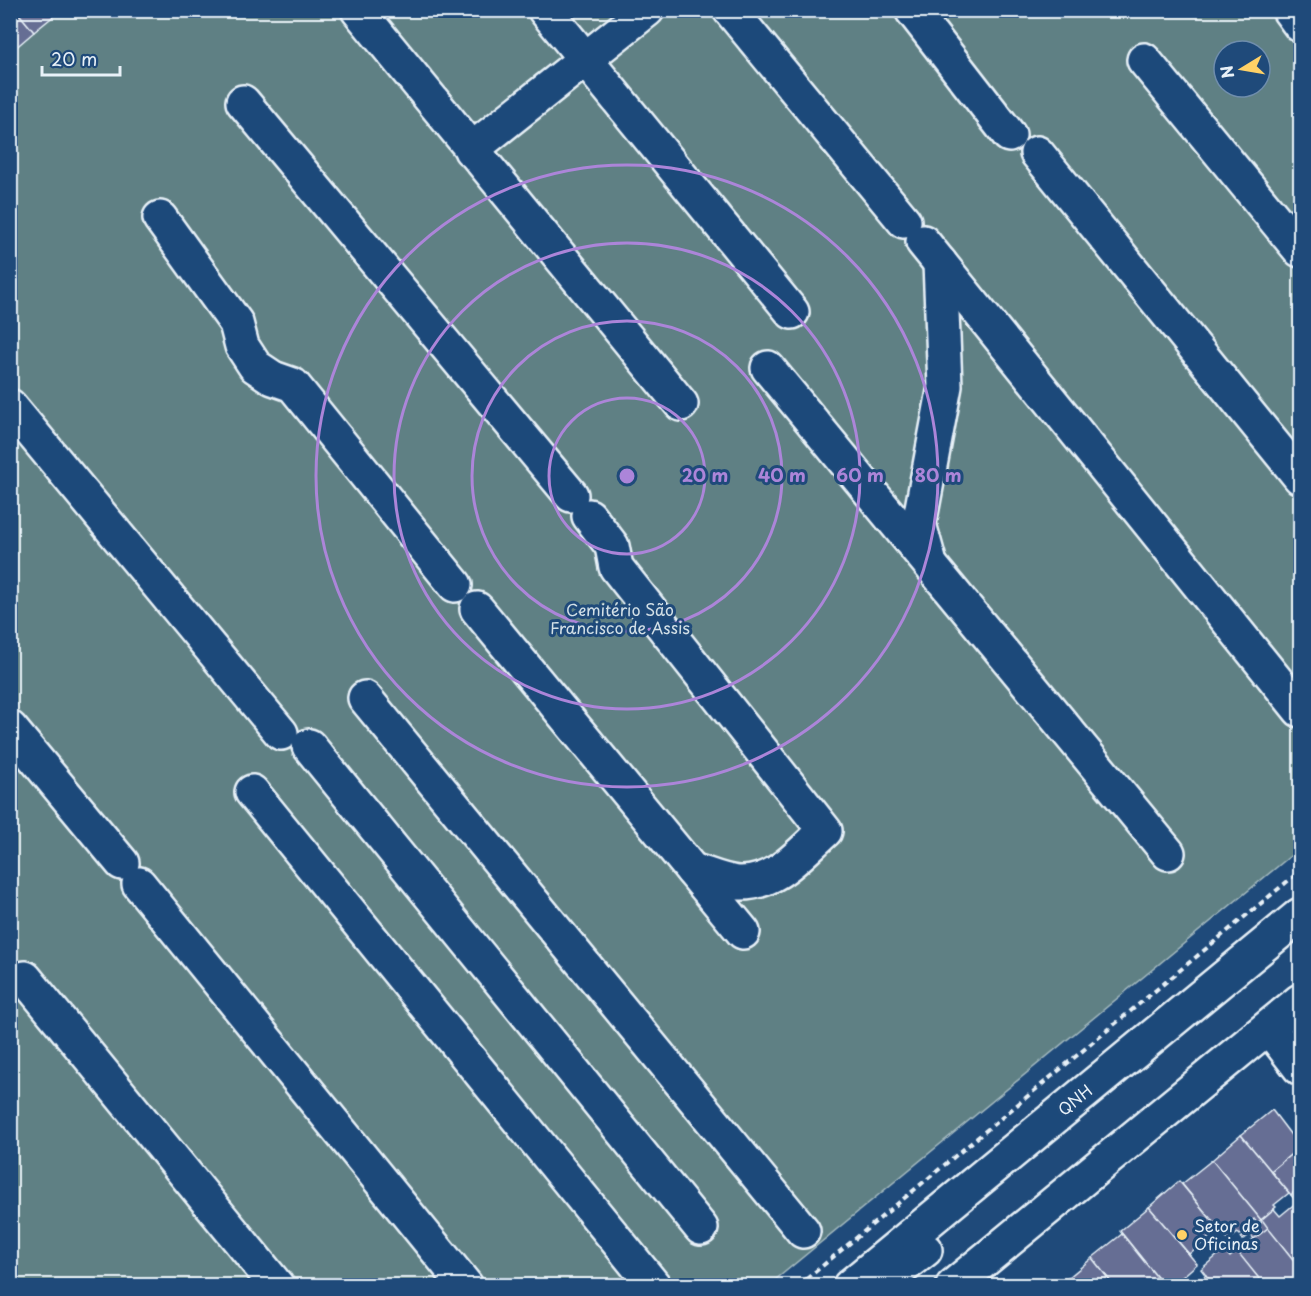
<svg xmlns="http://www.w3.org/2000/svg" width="1311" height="1296" font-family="'Playpen Sans',sans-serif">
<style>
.green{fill:#5e8084;stroke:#a3b8be;stroke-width:1.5;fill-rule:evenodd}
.building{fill:#666e94;stroke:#e8f1f8;stroke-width:1.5}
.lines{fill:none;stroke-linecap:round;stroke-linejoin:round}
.minor-casing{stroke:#e8f1f8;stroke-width:38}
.path{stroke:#e8f1f8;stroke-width:4;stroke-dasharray:6 4.5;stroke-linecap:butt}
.minor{stroke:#1f4a7a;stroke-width:33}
.ring{fill:none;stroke:#ac85d9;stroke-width:3}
.poi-dot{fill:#ffd166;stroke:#1f4a7a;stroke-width:2}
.labels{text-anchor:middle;stroke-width:6;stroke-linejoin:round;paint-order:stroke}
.park-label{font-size:16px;fill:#d3e0e7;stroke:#1f4a7a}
.street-label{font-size:16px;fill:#e8f1f8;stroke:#1f4a7a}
.poi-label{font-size:16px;fill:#e8f1f8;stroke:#1f4a7a;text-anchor:start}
.centre{fill:#ac85d9;stroke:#1f4a7a;stroke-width:3}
.ring-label{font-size:18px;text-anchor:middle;font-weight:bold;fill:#ac85d9;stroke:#1f4a7a;stroke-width:6;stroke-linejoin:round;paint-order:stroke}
</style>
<rect width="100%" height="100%" fill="#1f4a7a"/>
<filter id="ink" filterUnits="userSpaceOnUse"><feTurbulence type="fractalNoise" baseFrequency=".0167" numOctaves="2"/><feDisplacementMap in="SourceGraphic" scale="12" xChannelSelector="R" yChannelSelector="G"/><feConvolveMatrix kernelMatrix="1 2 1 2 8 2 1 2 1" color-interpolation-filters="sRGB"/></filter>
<g filter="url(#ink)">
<path class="green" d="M52,10L1300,11V848L769,1285L11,1286V45ZM1224,51H1260V87H1224Z"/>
<g class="building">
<path d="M10,10H16L34,32L13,50L10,47Z"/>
<path d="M16,10H61L34,32Z"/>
<path d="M1272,1110L1300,1147L1271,1171L1241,1135Z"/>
<path d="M1241,1135L1289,1193L1274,1205L1276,1207L1261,1220L1212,1160Z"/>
<path d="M1300,1147V1187L1291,1195L1271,1171Z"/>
<path d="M1212,1160L1261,1220L1257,1223L1254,1219L1250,1222L1252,1225L1240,1235L1238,1233L1228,1240L1182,1184Z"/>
<path d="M1179,1181L1219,1229L1189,1254L1149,1207Z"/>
<path d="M1300,1187V1206L1291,1195Z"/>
<path d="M1297,1202L1300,1206V1268L1261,1220L1274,1209L1280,1216Z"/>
<path d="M1149,1207L1197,1264L1172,1286H1164L1120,1231Z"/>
<path d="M1263,1221L1268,1228L1254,1239L1250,1234L1243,1240L1241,1238Z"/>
<path d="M1268,1228L1300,1268V1286H1265L1237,1252Z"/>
<path d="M1122,1234L1164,1286H1114L1092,1258Z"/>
<path d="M1224,1250L1230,1257L1237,1251L1265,1286H1214L1201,1269Z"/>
<path d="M1092,1258L1114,1286H1064L1062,1283Z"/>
<path d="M1206,1275L1214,1286H1193Z"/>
</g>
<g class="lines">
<defs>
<g id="minor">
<path d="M358,10L681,404"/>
<path d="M545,10L792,312"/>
<path d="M730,10L904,221"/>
<path d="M912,10L1009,135"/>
<path d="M1289,10L1300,25"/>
<path d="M1144,60L1300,250"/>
<path d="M243,102L571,495"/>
<path d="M471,150L647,10"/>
<path d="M1037,153L1300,477"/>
<path d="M160,218L236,323L242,346L255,366L273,378L293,385L455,585"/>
<path d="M923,242L1300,710"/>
<path d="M768,368L1168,853"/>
<path d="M10,406L281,733"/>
<path d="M589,516L612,546L616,567L825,831C800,853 775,885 738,883C723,882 706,874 692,870"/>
<path d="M929,560L919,524L945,386L940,263"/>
<path d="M477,609L743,932"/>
<path d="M365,698L803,1231"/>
<path d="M10,728L122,863"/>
<path d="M309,746L701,1228"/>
<path d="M252,792L654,1286"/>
<path d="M139,884L466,1286"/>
<path d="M25,978L277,1286"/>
<path d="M1269,1028L1300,1068"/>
<path d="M850,1286L1300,915"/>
<path d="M891,1286L899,1270L925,1250"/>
<path d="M953,1286L1300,1001"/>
</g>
</defs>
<use href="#minor" class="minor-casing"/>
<path class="path" d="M798,1286L1300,871"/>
<use href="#minor" class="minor"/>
</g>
</g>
<g class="ring">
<circle cx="627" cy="476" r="78"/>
<circle cx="627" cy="476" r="155"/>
<circle cx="627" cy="476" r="233"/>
<circle cx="627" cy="476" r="311"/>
</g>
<circle class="poi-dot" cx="1182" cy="1235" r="6"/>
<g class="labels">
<g class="park-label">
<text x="620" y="616">Cemitério São<tspan x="620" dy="18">Francisco de Assis</tspan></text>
</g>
<g class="street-label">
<text transform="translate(1075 1100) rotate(-39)" y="6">QNH</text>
</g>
<g class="poi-label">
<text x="1194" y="1232">Setor de<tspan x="1194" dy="18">Oficinas</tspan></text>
</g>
</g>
<circle cx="627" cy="476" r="9" class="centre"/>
<g class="ring-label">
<text x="705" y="482">20 m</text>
<text x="782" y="482">40 m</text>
<text x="860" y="482">60 m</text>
<text x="938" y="482">80 m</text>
</g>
<rect width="1311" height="1296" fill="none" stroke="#1f4a7a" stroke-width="36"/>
<rect x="18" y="18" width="1275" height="1260" fill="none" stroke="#e8f1f8" stroke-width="2" filter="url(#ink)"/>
<g transform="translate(1242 69) rotate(259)"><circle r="28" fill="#1f4a7a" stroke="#6f8dac" stroke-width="1.5"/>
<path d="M0-4.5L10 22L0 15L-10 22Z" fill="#ffd166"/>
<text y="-9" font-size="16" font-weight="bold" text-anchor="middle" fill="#e8f1f8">N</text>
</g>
<path d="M42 66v9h78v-9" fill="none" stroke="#e8f1f8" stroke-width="3"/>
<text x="51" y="66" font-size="18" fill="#e8f1f8" stroke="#1f4a7a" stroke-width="4.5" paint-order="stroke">20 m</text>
</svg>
